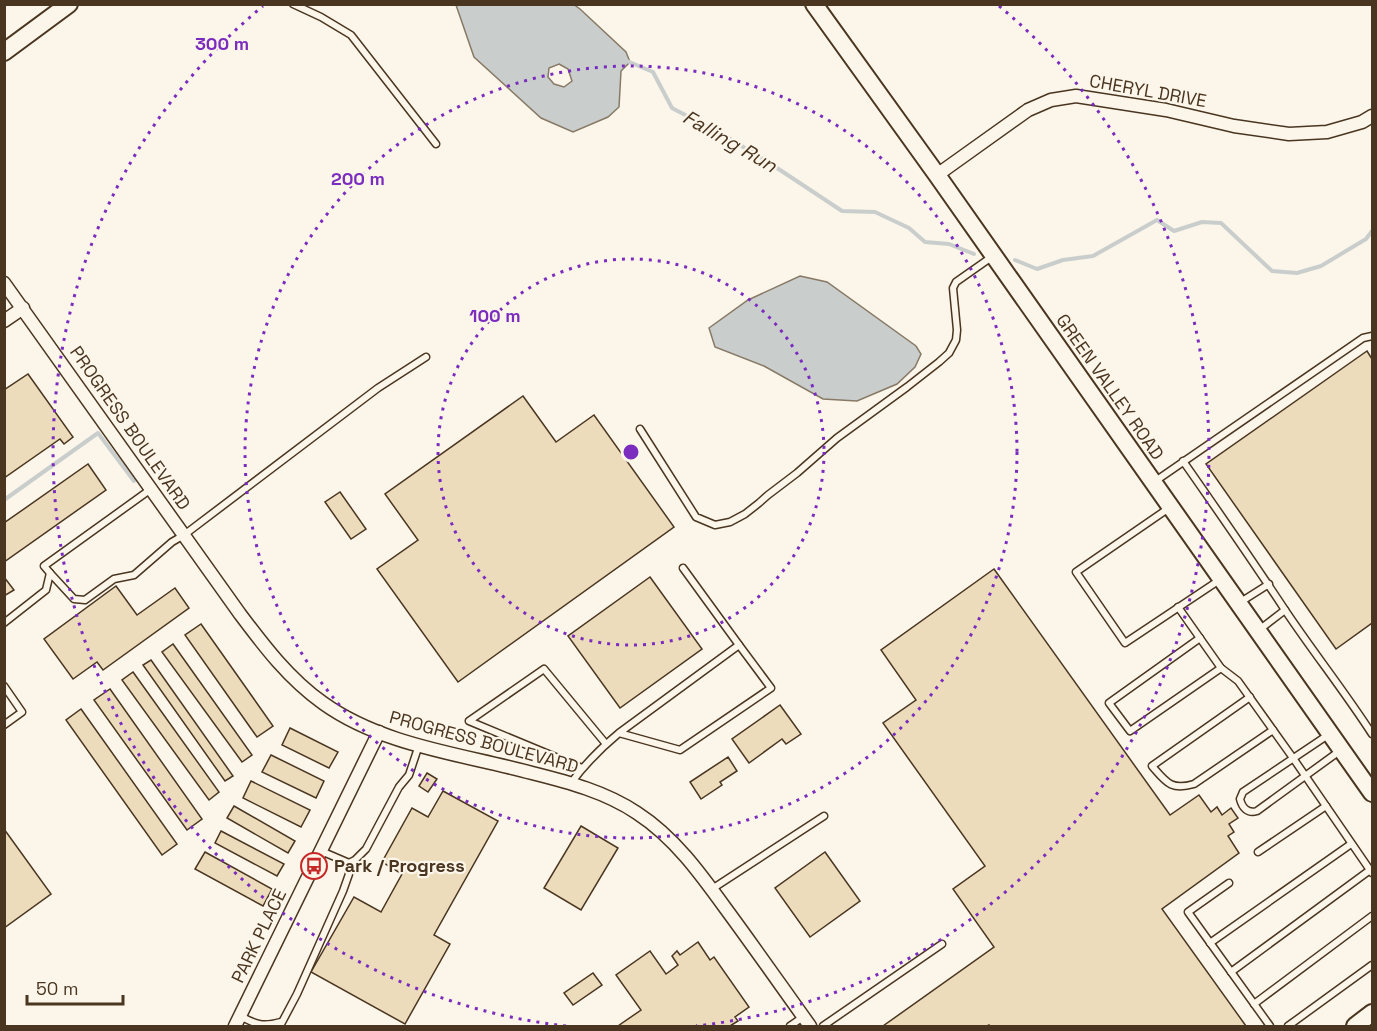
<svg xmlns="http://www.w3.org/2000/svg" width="1377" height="1031" font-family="'Space Grotesk',sans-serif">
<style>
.water{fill:#c9cecd;stroke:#887966;stroke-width:1.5;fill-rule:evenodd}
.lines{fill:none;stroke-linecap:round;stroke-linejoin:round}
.stream{stroke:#c9cecd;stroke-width:4}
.building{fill:#ecdcbc;stroke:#4a3520;stroke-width:1.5}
.lane-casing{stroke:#4a3520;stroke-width:9}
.street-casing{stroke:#4a3520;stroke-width:15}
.secondary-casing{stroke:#4a3520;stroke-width:20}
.lane{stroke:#fbf6e9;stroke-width:6}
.street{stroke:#fbf6e9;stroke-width:12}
.secondary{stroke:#fbf6e9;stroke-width:16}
.ring{fill:none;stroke:#7b2cbf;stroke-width:3;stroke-dasharray:3 6}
.labels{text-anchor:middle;stroke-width:4.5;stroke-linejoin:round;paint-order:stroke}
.street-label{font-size:18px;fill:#4a3520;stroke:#fbf6e9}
.poi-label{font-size:18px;font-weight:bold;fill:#4a3520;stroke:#fbf6e9;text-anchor:start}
.water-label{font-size:20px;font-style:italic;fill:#4a3520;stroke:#fbf6e9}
.centre{fill:#7b2cbf;stroke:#fbf6e9;stroke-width:3}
.ring-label{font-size:18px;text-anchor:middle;font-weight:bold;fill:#7b2cbf;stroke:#fbf6e9;stroke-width:4.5;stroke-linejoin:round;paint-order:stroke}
</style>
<rect width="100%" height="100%" fill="#fbf6e9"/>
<g class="water">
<path d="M573,4L580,9L626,52L630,62L621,71L619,107L608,117L573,132L541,118L474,57L456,5ZM559,64L568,69L572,81L564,87L554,84L548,77L549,68Z"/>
<path d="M800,276L827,282L916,346L921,354L915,367L897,384L857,401L823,399L764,366L715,347L709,328L748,300Z"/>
</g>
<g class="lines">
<g class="stream">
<path d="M627,61L653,72L672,108L727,137L768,162L842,211L875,212L909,228L925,242L949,244L974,254"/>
<path d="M1015,260L1037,269L1063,260L1093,256L1157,220L1174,231L1202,222L1221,223L1272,271L1297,273L1321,266L1366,239L1372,231"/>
<path d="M4,500L98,433L134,481"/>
</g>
</g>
<g class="building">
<path d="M1367,351L1372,359V623L1336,649L1206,464Z"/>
<path d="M28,374L73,437L64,444L60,439L4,478V390Z"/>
<path d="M523,396L556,442L594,415L674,527L458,682L377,569L418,540L385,494Z"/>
<path d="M88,464L106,490L4,562V523Z"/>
<path d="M340,492L366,529L351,539L325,502Z"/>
<path d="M994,569L1170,815L1199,795L1211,812L1217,807L1222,815L1231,808L1238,818L1229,824L1234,832L1228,836L1239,853L1162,909L1246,1026H990L989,1025L987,1026H883L994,947L953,889L985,866L883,723L916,700L881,650Z"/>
<path d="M4,577L14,590L4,596Z"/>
<path d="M650,577L702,649L620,708L568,636Z"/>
<path d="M116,586L137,615L175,588L189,608L103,670L97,662L73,679L44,639Z"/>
<path d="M201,624L273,726L257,737L185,635Z"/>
<path d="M173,644L252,755L242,762L162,652Z"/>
<path d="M151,660L233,776L225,781L143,665Z"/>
<path d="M133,672L219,792L209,800L122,680Z"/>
<path d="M110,689L202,819L187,830L94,700Z"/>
<path d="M780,705L801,734L786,744L782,739L749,763L732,739Z"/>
<path d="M81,709L177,844L162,855L66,720Z"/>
<path d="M290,728L338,752L329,768L282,745Z"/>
<path d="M271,755L324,781L316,798L262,772Z"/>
<path d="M728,757L737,771L720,782L722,785L701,799L690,782Z"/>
<path d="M427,773L437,779L428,792L419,786Z"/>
<path d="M251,781L310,810L301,827L243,798Z"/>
<path d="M443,791L498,821L434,935L450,944L405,1024L311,972L354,897L381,912L402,874L382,862L412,808L428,817Z"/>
<path d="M234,806L295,841L288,853L227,818Z"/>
<path d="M581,826L618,848L581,910L544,888Z"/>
<path d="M4,829L51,894L4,928Z"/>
<path d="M221,831L284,864L277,876L215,843Z"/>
<path d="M205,852L272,889L263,906L195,869Z"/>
<path d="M825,852L860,901L810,937L775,888Z"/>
<path d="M698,942L710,960L714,957L749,1007L735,1017L738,1021L730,1026H618L641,1010L616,975L650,951L666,974L678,965L672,956L677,951L680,955Z"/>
<path d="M593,973L602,985L573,1005L564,993Z"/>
</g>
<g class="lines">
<defs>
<g id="lane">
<path d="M293,4L321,17L351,35L436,144"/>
<path d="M640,429L696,517L715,525L730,522L745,514L759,503L768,495L797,473L837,438L907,387L939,362L949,353L956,340L957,330L953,288L956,282L993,256"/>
<path d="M1183,461C1218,511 1252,560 1285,610C1313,652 1345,692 1372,734"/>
<path d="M1154,482L1363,338L1372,336"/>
<path d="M1169,508L1076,572L1125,643L1221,579"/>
<path d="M683,568L739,645"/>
<path d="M50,573L44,566L151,489"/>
<path d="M1239,603L1269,584"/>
<path d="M1178,607L1221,668L1238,681L1293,758L1372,873"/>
<path d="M4,623L46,590L50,573L74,599L85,600L114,579L134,575L172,542L184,535L378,388L426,357"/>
<path d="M1259,630L1285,610"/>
<path d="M1200,638L1109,703L1130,731L1221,668"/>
<path d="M4,686L22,712L4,725"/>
<path d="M1250,697L1152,766C1166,782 1171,791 1194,784L1273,730"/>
<path d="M1328,735L1243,792L1240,799C1242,807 1247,814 1257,811L1341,750"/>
<path d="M582,768L469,721L544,669L606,744"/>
<path d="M571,783C585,764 601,748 619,733L680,750L771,688L739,645L619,733"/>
<path d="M321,851L349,863"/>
<path d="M1258,852L1326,806"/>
<path d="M349,863L355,860L366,849L399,787L409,775L419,745"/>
<path d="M1229,883L1188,912L1270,1026"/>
<path d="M712,889L824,816"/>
<path d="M1210,943L1351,844"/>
<path d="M1231,972L1370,870"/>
<path d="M1254,1004L1372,916"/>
<path d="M240,1016C257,1025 263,1027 281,1022"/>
<path d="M280,1026L297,994L343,891L349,874V863"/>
<path d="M790,1026L803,1017"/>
<path d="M823,1026L942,944"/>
<path d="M1288,1026L1372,965"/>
</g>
<g id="street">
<path d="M937,175L1028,110L1051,100L1076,96L1166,110L1234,126L1289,134L1327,132L1362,122L1372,116"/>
<path d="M4,283L240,614C264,646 289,679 323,703C383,746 462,754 532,773C568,782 606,792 637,813C674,837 700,873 726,909C754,947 782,987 810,1026"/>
<path d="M4,321L23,308"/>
<path d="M235,1026L379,732"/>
</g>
<g id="secondary">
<path d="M814,4L937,175L1372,793"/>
<path d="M4,52L69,4"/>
<path d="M1355,1026L1372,1013"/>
</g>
</defs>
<use href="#lane" class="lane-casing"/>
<use href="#street" class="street-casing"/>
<use href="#secondary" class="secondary-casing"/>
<use href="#lane" class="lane"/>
<use href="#street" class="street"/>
<use href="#secondary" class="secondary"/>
</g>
<g class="ring">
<circle cx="631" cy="452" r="193"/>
<circle cx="631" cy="452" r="386"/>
<path d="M566 1026A578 578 0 0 1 263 6M999 6A578 578 0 0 1 696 1026"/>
</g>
<defs>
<symbol id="bus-ring" viewBox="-11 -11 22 22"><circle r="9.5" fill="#fbf6e9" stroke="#c62828" stroke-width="1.5"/><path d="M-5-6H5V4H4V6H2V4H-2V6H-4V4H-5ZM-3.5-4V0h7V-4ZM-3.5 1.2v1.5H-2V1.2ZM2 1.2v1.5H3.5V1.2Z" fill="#c62828"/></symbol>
</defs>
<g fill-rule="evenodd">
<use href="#bus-ring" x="299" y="851" width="30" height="30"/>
</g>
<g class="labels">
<g class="street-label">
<text transform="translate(1148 91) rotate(10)" y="6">CHERYL DRIVE</text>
<text transform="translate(1110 387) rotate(55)" y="6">GREEN VALLEY ROAD</text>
<text transform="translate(130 428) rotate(55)" y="6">PROGRESS BOULEVARD</text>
<text transform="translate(484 742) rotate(15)" y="6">PROGRESS BOULEVARD</text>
<text transform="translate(259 936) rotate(-64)" y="6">PARK PLACE</text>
</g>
<g class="poi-label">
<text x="334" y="872">Park / Progress</text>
</g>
<g class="water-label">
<text transform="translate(730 141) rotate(30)" y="7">Falling Run</text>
</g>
</g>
<circle cx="631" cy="452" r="9" class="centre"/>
<g class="ring-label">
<text x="222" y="50">300 m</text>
<text x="358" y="185">200 m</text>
<text x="495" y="322">100 m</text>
</g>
<rect width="1377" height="1031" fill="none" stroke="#4a3520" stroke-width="12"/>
<path d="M27 995v9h96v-9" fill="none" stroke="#4a3520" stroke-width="3"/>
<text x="36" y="995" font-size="18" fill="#4a3520" stroke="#fbf6e9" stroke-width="4.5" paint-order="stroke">50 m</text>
</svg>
